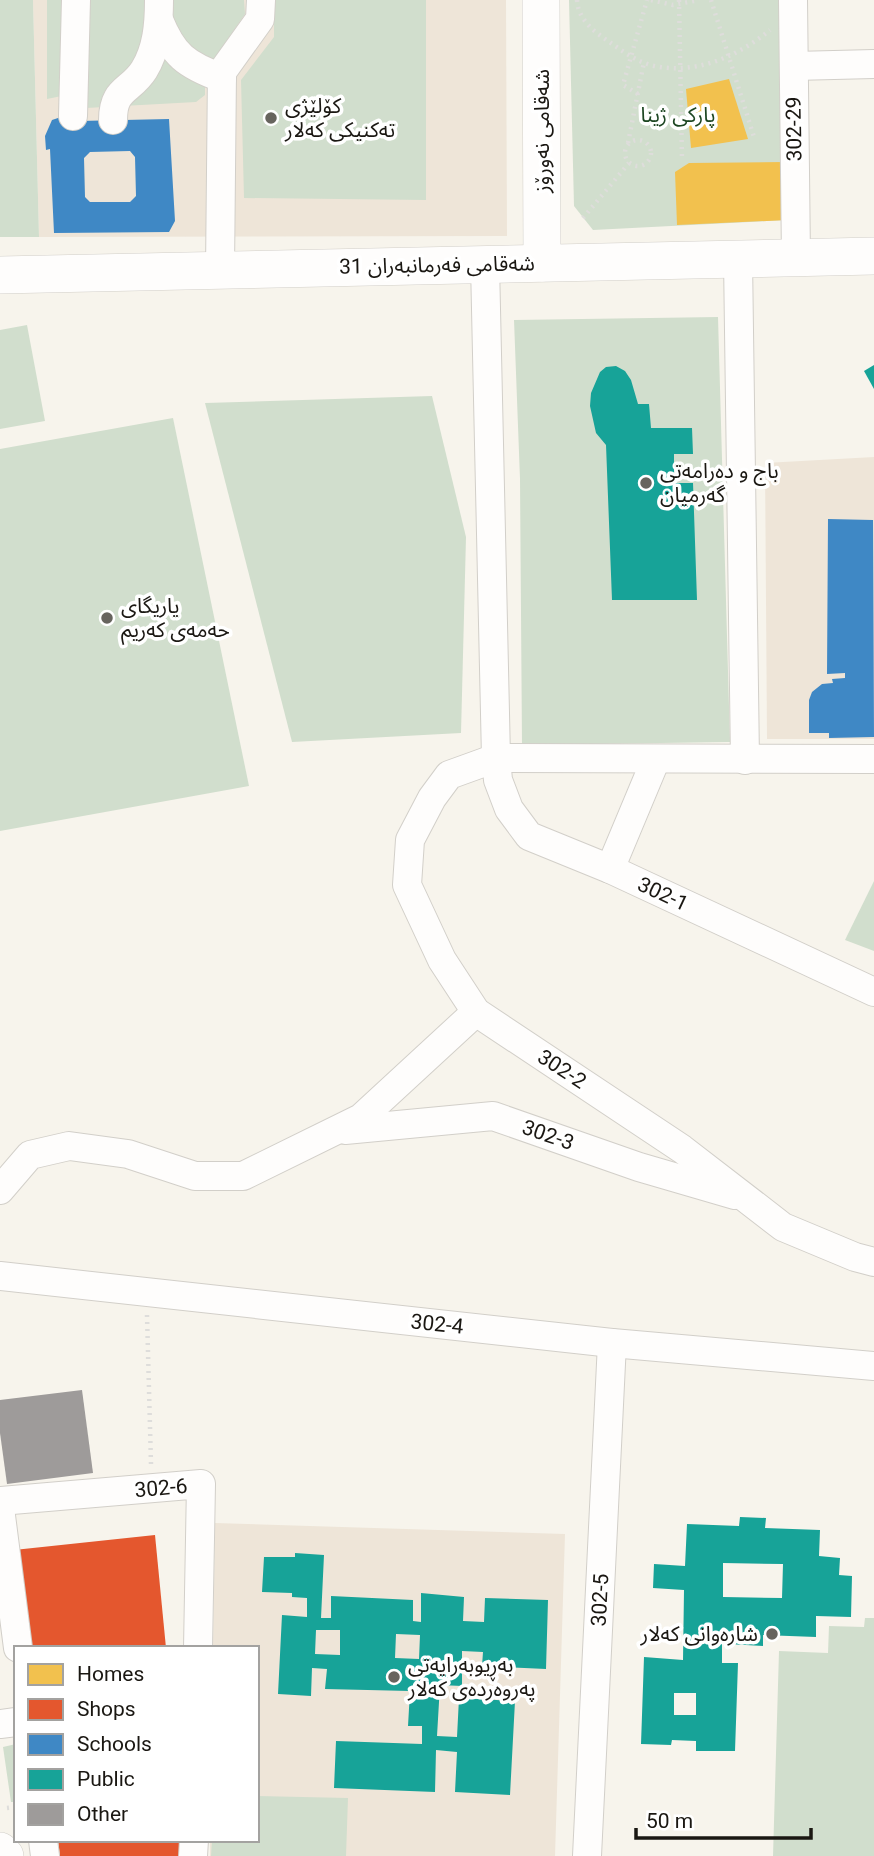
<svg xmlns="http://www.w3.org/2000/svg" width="874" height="1856" font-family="Roboto,'Noto Sans Arabic',sans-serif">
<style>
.education{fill:#eee5d8}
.green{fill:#d1decd}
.homes{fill:#f2c14e}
.shops{fill:#e4572e}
.schools{fill:#3f88c5;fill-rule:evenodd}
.public{fill:#17a398;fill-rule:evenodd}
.building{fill:#9e9b9a}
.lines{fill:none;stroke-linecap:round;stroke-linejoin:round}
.minor-casing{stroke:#d2cfc9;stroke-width:30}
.major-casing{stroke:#d2cfc9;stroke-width:38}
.path{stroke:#dedddb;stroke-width:4.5;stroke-dasharray:2 5;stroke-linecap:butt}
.minor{stroke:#fefdfc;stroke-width:28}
.major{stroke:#fefdfc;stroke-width:37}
.poi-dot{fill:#67645e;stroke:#fff;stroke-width:2.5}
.labels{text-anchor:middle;stroke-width:7;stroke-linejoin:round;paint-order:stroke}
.poi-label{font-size:21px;fill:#1a1712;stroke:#fff;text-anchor:start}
.park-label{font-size:21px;fill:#1d4622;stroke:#fff}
.street-label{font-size:21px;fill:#1a1712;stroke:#fff}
</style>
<rect width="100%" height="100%" fill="#f7f4ec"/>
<g class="education">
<path d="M33,0H506L507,236L39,237Z"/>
<path d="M874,457V739H767L765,463Z"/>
<path d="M215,1523L565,1534L555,1856H210V1840H257V1648H213Z"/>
</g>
<g class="green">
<path d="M0,0H33L39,237H0Z"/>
<path d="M47,0H244L245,14L205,72V95L196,102L86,108V91L47,99Z"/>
<path d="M274,0H426V200L244,198L241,80L274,37Z"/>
<path d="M569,0H782L787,220L593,230L574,206Z"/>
<path d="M718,317L730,742L522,745L520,479L514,320Z"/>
<path d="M27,325L45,421L0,429V330Z"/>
<path d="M432,396L466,537L461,733L292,742L205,403Z"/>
<path d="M173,418L249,786L0,831V449Z"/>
<path d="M874,881V951L845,940Z"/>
<path d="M865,1618H874V1856H773L779,1651L828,1653L829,1626L864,1627Z"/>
<path d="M16,1744V1802H11L3,1747Z"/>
<path d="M257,1796L348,1798L346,1856H211L212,1840H257Z"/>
</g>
<g class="homes">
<path d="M729,79L748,139L691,148L686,89Z"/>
<path d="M785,162L787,220L677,225L675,172L689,163Z"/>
</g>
<g class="shops">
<path d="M155,1535L166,1648H30L14,1550Z"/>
<path d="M58,1840H182L183,1856H60Z"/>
</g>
<g class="schools">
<path d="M64,116L79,121L169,119L175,221L169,232L54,233L50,149L46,150L45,136L52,120ZM130,151L135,157L136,196L130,202H90L85,197L84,158L90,152Z"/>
<path d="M828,519L873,520L874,737L829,738V733H809V700L812,692L822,684L833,683L832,679L845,678V673L827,674Z"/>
</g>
<g class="public">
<path d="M874,365V389L864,371Z"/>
<path d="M616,366L625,371L631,380L638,404H649L651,428H692L693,454H674V483H693L697,600H612L606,445L596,433L590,406L591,393L600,372L606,367Z"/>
<path d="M740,1517L766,1518L765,1528L820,1530L819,1556L840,1558L839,1575L852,1576L851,1617L816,1616V1637L763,1635V1646L728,1644V1633H722V1663H738L735,1751H696V1741L672,1740L671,1745L641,1744L644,1657L683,1660L684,1590L653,1588L654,1564L685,1566L687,1524L739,1526ZM723,1563L783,1564L782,1598L723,1597ZM674,1693H696V1715H674Z"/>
<path d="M295,1553L324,1555L321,1618H331V1596L413,1600V1621L421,1622V1593L464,1597L463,1621L484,1622L485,1598L548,1600L546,1669L482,1666L483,1652L462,1651V1686L440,1685L437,1736L457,1737L459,1698L515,1701L510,1795L455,1792L457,1752L436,1750L435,1792L334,1788L336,1741L422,1744V1726H408L410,1691L325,1689L327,1669L312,1668L311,1696L278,1694L282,1615L307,1617V1598L292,1597V1593L262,1592L264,1557H295ZM316,1630H340V1655L315,1654ZM396,1634L420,1635L419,1659L395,1658Z"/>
</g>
<path class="building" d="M82,1390L93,1473L7,1484L0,1433V1400Z"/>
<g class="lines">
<defs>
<g id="minor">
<path d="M793,0L796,258"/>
<path d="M159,20C173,55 186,65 222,78"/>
<path d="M794,66L874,64"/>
<path d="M73,116L76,0"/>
<path d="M113,120C113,88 130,92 144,70C157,49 159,24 159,0"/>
<path d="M738,259L745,760"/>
<path d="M485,264L496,758L498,780L509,809L529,836L610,869L874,992"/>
<path d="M220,270L222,72L260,19L261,0"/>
<path d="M874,759L496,758L449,775L432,798L410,840L407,885L442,960L476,1012L682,1149L783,1227L855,1257L874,1262"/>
<path d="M610,869L656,759"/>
<path d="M345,1130L493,1116L639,1167L735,1195"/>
<path d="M0,1190L30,1155L69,1146L128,1154L195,1176H243L361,1118L476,1012"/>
<path d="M0,1276L612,1343L874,1366"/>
<path d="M0,1501L201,1484L198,1648"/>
<path d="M0,1508L18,1648"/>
<path d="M0,1724L16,1722"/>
<path d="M43,1840L45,1856"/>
<path d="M193,1856L194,1840"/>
<path d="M587,1856L612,1343"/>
</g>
<g id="major">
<path d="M541,0L542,263"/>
<path d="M0,275L874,256"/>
<path d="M0,1851L5,1856"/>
</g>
</defs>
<use href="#minor" class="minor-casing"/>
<use href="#major" class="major-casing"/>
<g class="path">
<path d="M577,0C578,19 593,31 608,41C621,50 634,60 650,65C694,76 737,57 770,30"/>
<path d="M651,0L673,5L699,0"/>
<path d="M679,0L682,159"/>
<path d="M711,0L754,137"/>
<path d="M638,94L623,85L647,0"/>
<circle cx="638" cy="153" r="13"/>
<path d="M628,143L644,62"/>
<path d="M583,218L629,163"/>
<path d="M147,1315L151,1464"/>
<path d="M7,1808L16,1807"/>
</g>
<use href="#minor" class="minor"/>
<use href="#major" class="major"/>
</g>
<g class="poi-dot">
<circle cx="271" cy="118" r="7"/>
<circle cx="646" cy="483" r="7"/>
<circle cx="107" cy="618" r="7"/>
<circle cx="772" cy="1634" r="7"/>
<circle cx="394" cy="1677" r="7"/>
</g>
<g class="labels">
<g class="poi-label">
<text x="285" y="113">کۆلێژی<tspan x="285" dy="24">تەکنیکی کەلار</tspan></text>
<text x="660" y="478">باج و دەرامەتی<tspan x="660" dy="24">گەرمیان</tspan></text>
<text x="121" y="613">یاریگای<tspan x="121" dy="24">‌حەمەی کەریم</tspan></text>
<text x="758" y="1641" text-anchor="end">شارەوانی کەلار</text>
<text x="408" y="1672">بەڕیوبەرایەتی<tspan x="408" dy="24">پەروەردەی کەلار</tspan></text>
</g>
<g class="park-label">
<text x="678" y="122">پارکی ژینا</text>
</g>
<g class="street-label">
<text transform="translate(794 129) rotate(-91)" y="7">302-29</text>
<text transform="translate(542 131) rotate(-90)" y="7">شەقامی نەورۆز</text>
<text transform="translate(437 265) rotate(-1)" y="7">شەقامی فەرمانبەران 31</text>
<text transform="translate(663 894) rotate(25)" y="7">302-1</text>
<text transform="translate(562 1069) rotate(33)" y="7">302-2</text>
<text transform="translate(548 1135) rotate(19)" y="7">302-3</text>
<text transform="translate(437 1324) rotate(6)" y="7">302-4</text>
<text transform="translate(161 1488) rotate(-5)" y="7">302-6</text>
<text transform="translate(600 1600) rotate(-87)" y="7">302-5</text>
</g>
</g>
<rect x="14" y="1646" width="245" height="196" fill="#ffffff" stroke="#a3a2a0" stroke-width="2"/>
<rect x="28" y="1664" width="35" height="21" fill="#f2c14e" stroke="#a3a2a0" stroke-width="2"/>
<text x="77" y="1681" font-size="21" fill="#1a1712">Homes</text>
<rect x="28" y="1699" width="35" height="21" fill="#e4572e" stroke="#a3a2a0" stroke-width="2"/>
<text x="77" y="1716" font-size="21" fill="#1a1712">Shops</text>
<rect x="28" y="1734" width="35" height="21" fill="#3f88c5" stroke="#a3a2a0" stroke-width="2"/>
<text x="77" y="1751" font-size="21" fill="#1a1712">Schools</text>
<rect x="28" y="1769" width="35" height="21" fill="#17a398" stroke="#a3a2a0" stroke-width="2"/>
<text x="77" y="1786" font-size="21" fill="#1a1712">Public</text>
<rect x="28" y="1804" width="35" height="21" fill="#9e9b9a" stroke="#a3a2a0" stroke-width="2"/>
<text x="77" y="1821" font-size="21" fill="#1a1712">Other</text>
<path d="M636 1828v10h175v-10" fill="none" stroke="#1a1712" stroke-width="3.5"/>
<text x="646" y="1828" font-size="21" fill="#1a1712" stroke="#ffffff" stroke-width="5" paint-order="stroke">50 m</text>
</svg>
